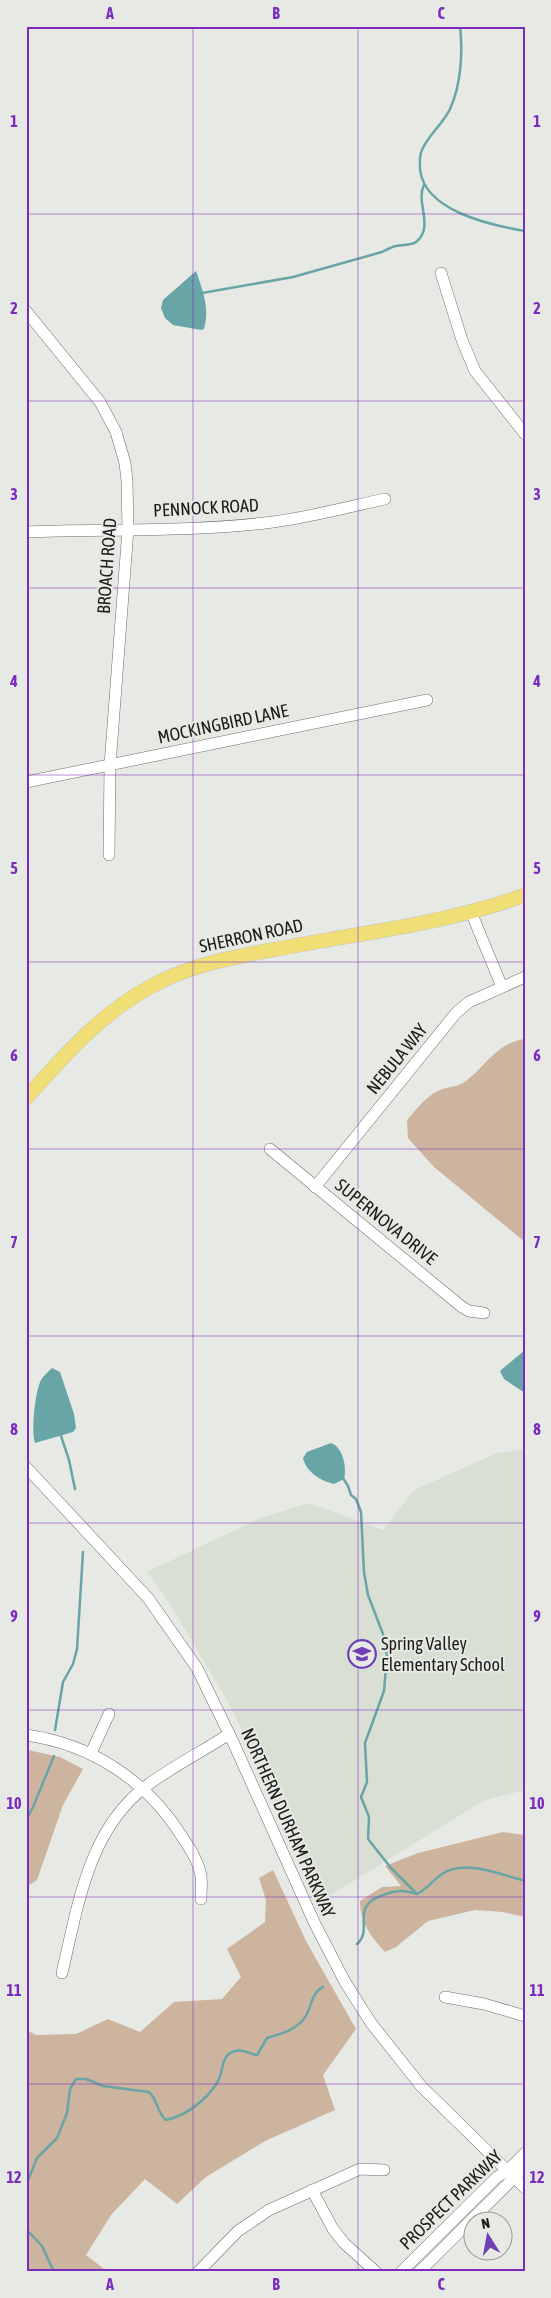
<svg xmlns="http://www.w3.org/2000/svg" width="551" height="2298" font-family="'Asap Condensed',sans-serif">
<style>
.built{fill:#d9e0d3}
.green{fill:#ccb49f}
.water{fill:#68a5a6}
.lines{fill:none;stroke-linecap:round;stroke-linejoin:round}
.stream{stroke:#68a5a6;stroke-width:2.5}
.minor-casing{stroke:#6b6e69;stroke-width:12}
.major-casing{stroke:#c4c4c4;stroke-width:15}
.minor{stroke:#fff;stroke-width:11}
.major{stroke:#f0de77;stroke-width:14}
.grid{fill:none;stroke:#7b2cbf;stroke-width:1;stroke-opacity:0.55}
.labels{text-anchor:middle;stroke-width:4;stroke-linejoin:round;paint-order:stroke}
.street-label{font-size:18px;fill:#1c1d1b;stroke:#e7eae4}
.poi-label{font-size:18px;fill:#1c1d1b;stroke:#e7eae4;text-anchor:start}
.neatline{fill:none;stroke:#7b2cbf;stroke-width:2}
.grid-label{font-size:16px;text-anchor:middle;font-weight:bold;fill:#7b2cbf}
</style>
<rect width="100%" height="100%" fill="#e7eae4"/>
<path class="built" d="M525,1449V1792L521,1791L483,1801L318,1903L276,1802L229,1704L170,1604L147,1572L260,1518L309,1503L383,1530L414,1490L497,1453Z"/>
<g class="green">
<path d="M525,1039V1242L434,1167L408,1138L407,1120C416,1110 425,1097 438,1091C447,1086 457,1088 466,1081C487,1065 496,1043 525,1039Z"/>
<path d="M28,1750L60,1757L83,1769L63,1805L37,1880L26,1887V1758Z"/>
<path d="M503,1832L525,1835V1917L503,1912L475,1910L428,1921L396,1947L385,1952C371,1936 360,1923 360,1901L382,1887L401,1886L385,1866L418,1853Z"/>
<path d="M273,1870L307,1943L356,2029L323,2075L335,2110L265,2141L206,2177L177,2204L145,2179L111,2215L86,2255L108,2272H26V2030L36,2035L76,2034L108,2019L140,2032L174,2002L222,1999L241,1977L227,1949L265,1922L266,1900L259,1878Z"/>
</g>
<g class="water">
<path d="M196,271C203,291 210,309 204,329L201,330L173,325L165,318L161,308L163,300Z"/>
<path d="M525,1350V1393L504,1379L500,1371Z"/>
<path d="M52,1368L60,1372L74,1414L76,1428L73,1432L35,1443C31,1430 35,1392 41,1380C44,1375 48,1372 52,1368Z"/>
<path d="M331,1443C343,1447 347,1468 344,1479L334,1484C321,1481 306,1472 303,1458L307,1452Z"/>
</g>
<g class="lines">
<g class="stream">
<path d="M460,26C463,53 461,85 450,109C443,124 428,135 422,150C419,156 420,163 420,169C424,211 490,225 525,231"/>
<path d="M202,293L293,277L382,252C386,250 391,247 396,246C403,244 410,246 416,242C435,227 415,202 424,185"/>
<path d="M60,1433L69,1460L75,1489"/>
<path d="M343,1478L348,1486L351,1495L356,1499L361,1512L364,1572L368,1595L383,1634L387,1655L384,1691L365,1743L367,1782L361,1797L369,1817L368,1839L391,1868L417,1894"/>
<path d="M55,1730L63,1682L73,1664L77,1649L83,1552"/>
<path d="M26,1820L33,1807L54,1756"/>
<path d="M357,1944C375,1928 347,1906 386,1894C398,1890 405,1890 417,1894C427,1889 433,1880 442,1874C464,1859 499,1874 522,1880L525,1879"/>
<path d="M26,2185L37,2158L57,2138L67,2113L70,2089L76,2079H86L103,2086L149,2092C158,2100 157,2113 166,2120C186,2116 206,2100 217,2083C224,2072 220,2055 235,2051C244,2048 250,2055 257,2055L267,2038C280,2034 293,2031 303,2020C312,2010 310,1993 323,1987"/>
<path d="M26,2229L42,2246L54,2272"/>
</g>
<defs>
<g id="minor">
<path d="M441,273L462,340L475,371L525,434"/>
<path d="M26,311L100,402L116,432L125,463L127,481L128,529L110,765L109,855"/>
<path d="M26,532C108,529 192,532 273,522C311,517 348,507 385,499"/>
<path d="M26,782L427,700"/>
<path d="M471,912L502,987"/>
<path d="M270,1149L462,1307L469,1311L484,1313"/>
<path d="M315,1187L456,1013L469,1002L525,977"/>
<path d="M26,1467L148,1598L197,1668L234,1744L315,1924L345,1982L371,2023L421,2086L525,2188"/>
<path d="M26,1735C91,1744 146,1780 181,1835C189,1847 199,1862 201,1876C202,1883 201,1892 201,1899"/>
<path d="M91,1753L109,1714"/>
<path d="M62,1973C78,1906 88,1831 145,1787C171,1767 202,1752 229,1734"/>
<path d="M445,1997L484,2004L525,2016"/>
<path d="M312,2190L333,2229L344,2243L376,2272"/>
<path d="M198,2272L238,2231L269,2210L360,2169L384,2170"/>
<path d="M401,2272L497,2177L507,2171L525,2153"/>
<path d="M419,2272L525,2167"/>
</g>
<path id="major" d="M26,1098C64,1056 100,1014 150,987C193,963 240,956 288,947C367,932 449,923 525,895"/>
</defs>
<use href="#minor" class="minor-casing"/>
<use href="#major" class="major-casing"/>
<use href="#minor" class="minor"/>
<use href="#major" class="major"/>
</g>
<path class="grid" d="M193,26V2272M358,26V2272M26,214H525M26,401H525M26,588H525M26,775H525M26,962H525M26,1149H525M26,1336H525M26,1523H525M26,1710H525M26,1897H525M26,2084H525"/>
<defs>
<symbol id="school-ring" viewBox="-11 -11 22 22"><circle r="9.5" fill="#e7eae4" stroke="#703fb6" stroke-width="1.5"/><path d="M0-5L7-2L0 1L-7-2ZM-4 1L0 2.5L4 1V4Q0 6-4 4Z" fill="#703fb6"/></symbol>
</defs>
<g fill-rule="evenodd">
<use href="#school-ring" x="346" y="1638" width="32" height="32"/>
</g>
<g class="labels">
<g class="street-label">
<text transform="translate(206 508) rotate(-3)" y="6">PENNOCK ROAD</text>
<text transform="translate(107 566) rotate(-86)" y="6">BROACH ROAD</text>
<text transform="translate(223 724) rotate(-12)" y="6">MOCKINGBIRD LANE</text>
<text transform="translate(251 936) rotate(-12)" y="6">SHERRON ROAD</text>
<text transform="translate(397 1059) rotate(-51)" y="6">NEBULA WAY</text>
<text transform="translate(386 1222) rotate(39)" y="6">SUPERNOVA DRIVE</text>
<text transform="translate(288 1823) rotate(66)" y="6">NORTHERN DURHAM PARKWAY</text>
<text transform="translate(451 2200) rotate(-44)" y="6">PROSPECT PARKWAY</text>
</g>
<g class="poi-label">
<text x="381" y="1650">Spring Valley<tspan x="381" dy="21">Elementary School</tspan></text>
</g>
</g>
<rect width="551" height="2298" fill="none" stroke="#e7eae4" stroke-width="55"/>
<g transform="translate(488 2236) rotate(349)"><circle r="24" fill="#e7eae4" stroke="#969894"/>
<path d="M0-4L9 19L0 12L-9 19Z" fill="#703fb6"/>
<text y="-8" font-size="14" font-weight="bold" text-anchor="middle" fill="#1c1d1b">N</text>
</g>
<rect x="28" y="28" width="496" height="2242" class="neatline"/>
<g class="grid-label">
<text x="110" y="19">A</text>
<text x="276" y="19">B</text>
<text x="441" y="19">C</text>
<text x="14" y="127">1</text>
<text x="537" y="127">1</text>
<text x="14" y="314">2</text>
<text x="537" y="314">2</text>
<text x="14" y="500">3</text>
<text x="537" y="500">3</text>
<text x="14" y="687">4</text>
<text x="537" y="687">4</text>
<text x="14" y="874">5</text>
<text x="537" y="874">5</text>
<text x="14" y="1061">6</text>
<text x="537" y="1061">6</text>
<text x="14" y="1248">7</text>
<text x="537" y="1248">7</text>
<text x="14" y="1435">8</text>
<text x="537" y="1435">8</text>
<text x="14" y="1622">9</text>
<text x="537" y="1622">9</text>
<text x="14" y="1809">10</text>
<text x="537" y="1809">10</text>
<text x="14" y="1996">11</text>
<text x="537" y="1996">11</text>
<text x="14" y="2183">12</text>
<text x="537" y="2183">12</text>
<text x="110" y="2290">A</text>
<text x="276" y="2290">B</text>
<text x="441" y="2290">C</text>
</g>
</svg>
